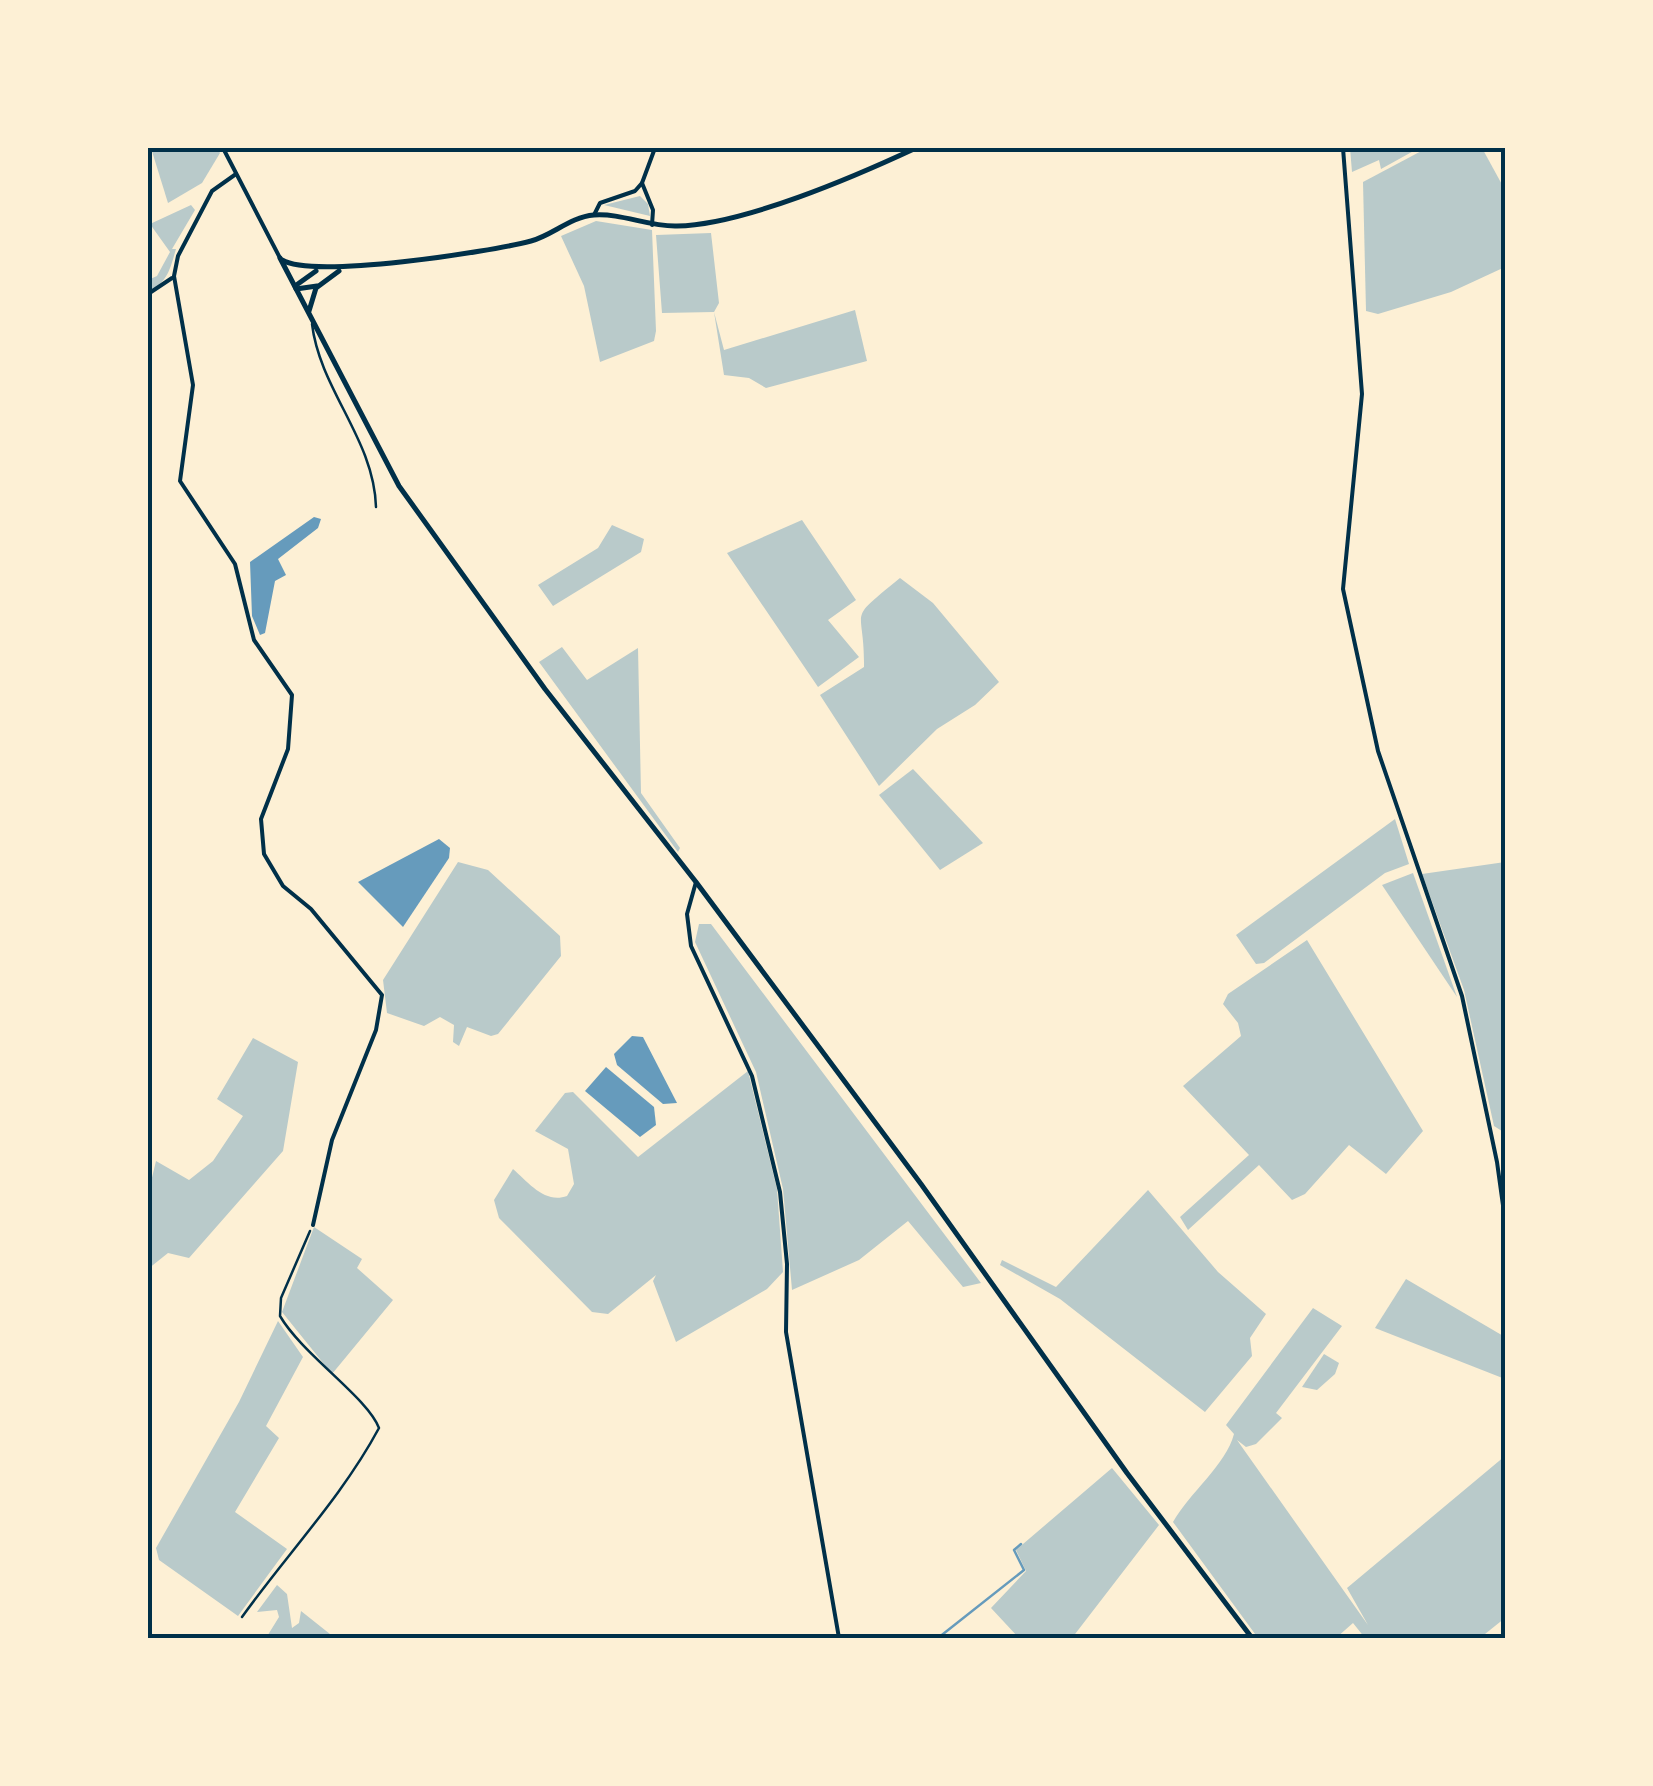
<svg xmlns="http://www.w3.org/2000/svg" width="1653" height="1786" font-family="'IBM Plex Sans',sans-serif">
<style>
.green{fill:#b9caca}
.water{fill:#669bbc}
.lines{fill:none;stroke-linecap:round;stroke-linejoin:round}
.stream{stroke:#669bbc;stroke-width:2.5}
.path{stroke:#003049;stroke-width:2.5}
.service{stroke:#003049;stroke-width:2.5}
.minor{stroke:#003049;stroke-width:4}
.tertiary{stroke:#003049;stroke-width:5}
.neatline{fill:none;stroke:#003049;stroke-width:4}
</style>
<rect width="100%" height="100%" fill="#fdf0d5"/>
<g class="green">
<path d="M151,148H217L220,153L202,183L168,203Z"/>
<path d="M1350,148H1419L1381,169L1379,160L1352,172Z"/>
<path d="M1427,148H1482L1505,190V267L1451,292L1378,314L1366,311L1363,182Z"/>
<path d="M640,196L648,204L650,216L604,205Z"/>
<path d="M191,205L195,210L172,249H176C170,269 168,282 148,292V280L157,276L170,252L150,224Z"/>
<path d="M596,221L652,230L656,331L654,341L600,362L584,286L561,236Z"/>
<path d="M711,233L719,303L714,312L724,350L855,310L867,361L766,388L749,378L724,375L714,312L662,313L656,235Z"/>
<path d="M802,520L856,600L828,620L859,657L818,687L727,553Z"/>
<path d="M612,525L644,539L641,552L553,606L538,585L598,548Z"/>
<path d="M900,578L933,603L999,682L975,705L937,729L879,786L820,695L864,667C865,604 844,624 900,578Z"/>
<path d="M562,647L587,680L638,648L641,793L680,848L678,852L539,662Z"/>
<path d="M913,769L983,843L940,870L879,795Z"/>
<path d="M1395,819L1409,864L1385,873L1264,963L1256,964L1236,935Z"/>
<path d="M458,862L488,870L560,936L561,956L498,1034L491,1036L467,1027L459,1046L453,1042L454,1025L440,1017L424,1026L387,1013L383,980Z"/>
<path d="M1505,862H1506L1505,1133L1494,1126L1464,990L1422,874Z"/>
<path d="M1413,873L1457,997L1382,885Z"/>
<path d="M699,924H711L981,1283L963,1287L908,1221L859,1260L792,1290L783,1189L756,1072L695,942Z"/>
<path d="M1307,940L1423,1131L1386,1174L1349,1145L1305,1194L1292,1200L1259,1165L1188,1230L1180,1217L1249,1155L1183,1086L1241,1036L1238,1023L1223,1004L1228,994Z"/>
<path d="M253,1038L298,1062L283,1151L189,1258L168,1253L148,1269V1194L156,1161L189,1180L213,1161L243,1116L217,1099Z"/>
<path d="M748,1071L777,1189L783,1272L767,1289L676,1342L653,1281L656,1275L608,1314L592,1312L499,1218L494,1200L513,1169C529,1183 545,1204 567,1196L574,1184L568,1149L535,1131L565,1093L573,1092L638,1157Z"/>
<path d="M1148,1190L1218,1272L1266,1314L1250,1338L1252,1356L1205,1412L1060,1299L1000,1265L1002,1260L1056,1287Z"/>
<path d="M314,1227L362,1259L357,1268L393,1300L332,1374L282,1312Z"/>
<path d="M1406,1279L1505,1337V1379L1375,1328Z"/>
<path d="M1313,1308L1342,1326L1276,1413L1282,1418L1256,1444L1246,1447L1237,1440L1368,1625L1347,1588L1505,1456V1618L1480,1638H1365L1353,1623L1336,1638H1258L1173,1522C1190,1492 1226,1465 1234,1434L1226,1425Z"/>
<path d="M278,1321L303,1357L266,1426L279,1438L235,1512L287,1549L238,1616L159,1560L156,1548L239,1402Z"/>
<path d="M1324,1354L1339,1363L1335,1374L1317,1390L1302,1387Z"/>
<path d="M1112,1468L1159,1525L1072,1638H1019L991,1608L1026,1571L1016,1550Z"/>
<path d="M277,1585L287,1594L292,1628L299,1623L301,1611L335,1638H266L279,1617L277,1610L257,1612Z"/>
</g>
<g class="water">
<path d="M314,517L321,519L318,528L278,559L286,575L275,581L265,633L260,635L252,616L250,562Z"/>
<path d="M439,839L450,848L449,858L403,927L358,882Z"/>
<path d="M632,1036L643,1037L677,1103L663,1104L617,1065L614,1054Z"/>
<path d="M606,1067L654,1107L656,1125L640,1137L585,1091Z"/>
</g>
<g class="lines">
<path class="stream" d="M938,1638L1024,1570L1014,1550L1021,1544"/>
<path class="path" d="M242,1617C287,1554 342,1497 379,1428C368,1398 302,1354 280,1316L281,1298L310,1231"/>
<path class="service" d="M312,324C320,390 374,439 376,507"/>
<g class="minor">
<path d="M223,148L280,258"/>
<path d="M1343,148L1362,394L1343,589L1378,751L1462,996L1497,1162L1506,1227"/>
<path d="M236,174L212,191L178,256L174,276L193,385L180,481L235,564L254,640L292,695L288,749L261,819L264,854L283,886L311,909L382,995L376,1030L332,1140L313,1225"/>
<path d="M642,183L655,148"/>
<path d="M594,215L600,203L635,191L642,183L653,210L652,225"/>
<path d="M148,294L172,278"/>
<path d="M696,882L687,914L691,946L752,1076L780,1192L787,1264L786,1332L839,1638"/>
</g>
<g class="tertiary">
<path d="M280,258L399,486L545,689L696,882L921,1184L1127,1473L1252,1638"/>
<path d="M282,260C314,279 489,252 531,241C553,235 570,217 594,215C622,213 649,227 677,226C743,225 856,176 916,148"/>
<path d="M295,286L316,271"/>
<path d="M296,289L317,286"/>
<path d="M309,311L316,288L339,271"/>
</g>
</g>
<rect width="1653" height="1786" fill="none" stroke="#fdf0d5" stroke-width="300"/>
<rect x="150" y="150" width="1353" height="1486" class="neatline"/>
</svg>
